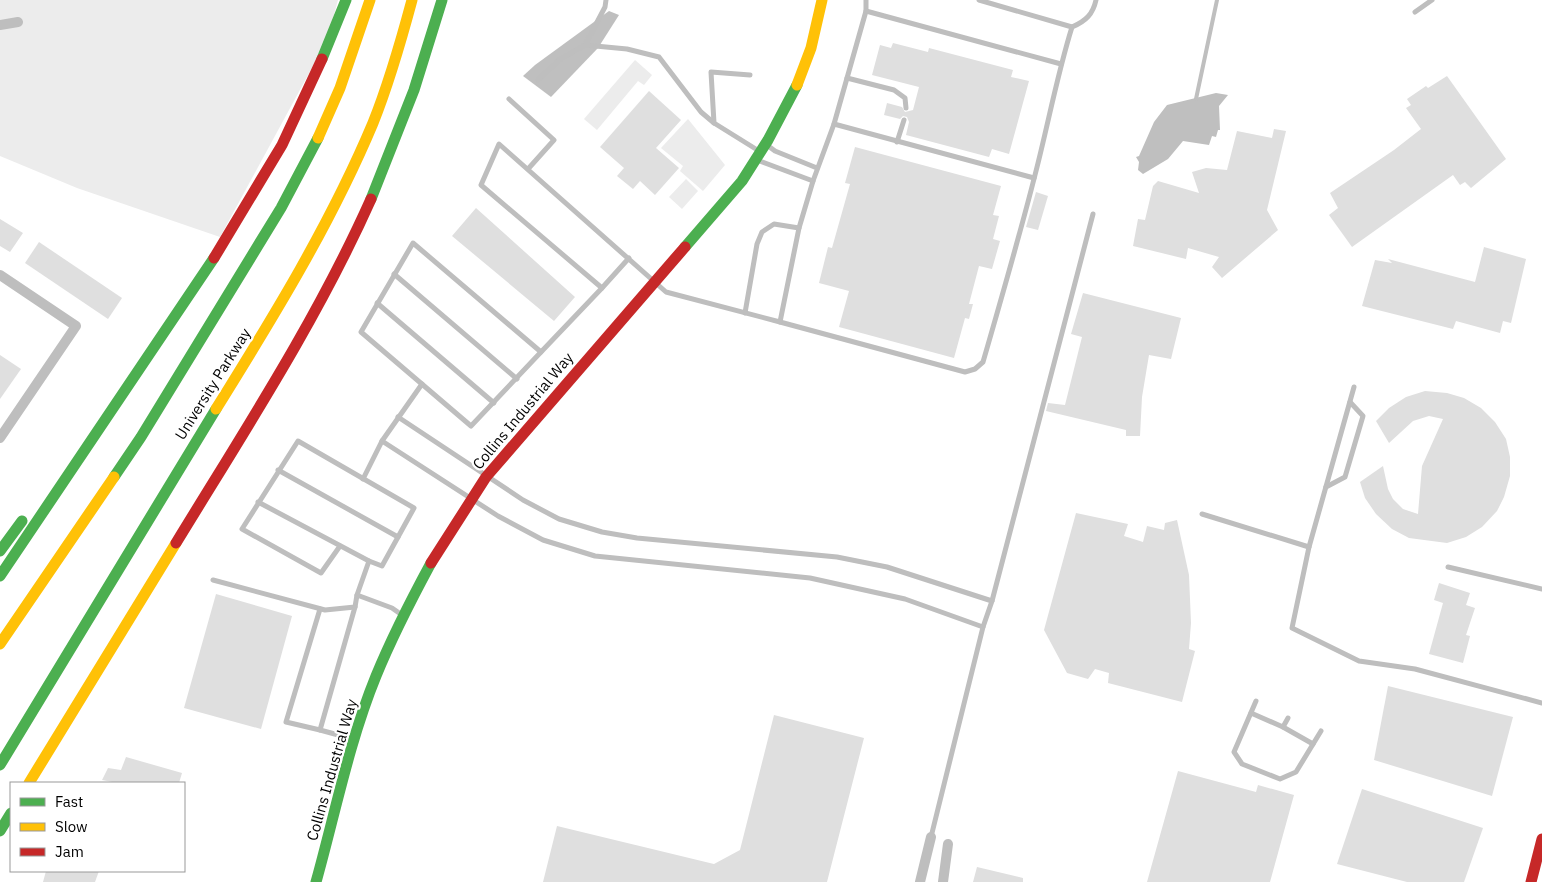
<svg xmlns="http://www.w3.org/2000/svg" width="1542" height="882" font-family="'IBM Plex Sans',sans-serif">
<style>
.green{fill:#ececec}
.water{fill:#bfbfbf}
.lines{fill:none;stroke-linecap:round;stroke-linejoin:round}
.stream{stroke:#bfbfbf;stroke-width:4}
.building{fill:#dfdfdf}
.lane{stroke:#bebebe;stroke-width:5}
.street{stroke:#bebebe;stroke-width:10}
.fast{stroke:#4caf50;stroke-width:11}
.slow{stroke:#ffc107;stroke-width:11}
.jam{stroke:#c62828;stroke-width:11}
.labels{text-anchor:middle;stroke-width:4.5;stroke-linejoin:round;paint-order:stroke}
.street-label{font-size:15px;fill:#000;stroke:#fff}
</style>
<rect width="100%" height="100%" fill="#fff"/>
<g class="green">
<path d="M0,0H338L327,40L220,237L77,188L0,156Z"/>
<path d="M635,60L652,75L644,85L638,81L597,130L584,119Z"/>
<path d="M688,119L725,165L703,191L680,171L683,166L661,148Z"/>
<path d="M686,179L698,191L682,209L669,197Z"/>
</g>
<g class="water">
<path d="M609,11L619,15L598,48L551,97L523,76L535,65Z"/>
<path d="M1216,93L1228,95L1219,106L1220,130H1218L1216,137L1212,136L1209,145L1183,141L1168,159L1143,174L1138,170L1139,162L1136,157L1139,156L1154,122L1167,105Z"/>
</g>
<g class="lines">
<path class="stream" d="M1196,99L1217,0"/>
</g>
<g class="building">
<path d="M893,43L928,52L929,48L1013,70L1011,77L1029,81L1009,154L992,149L989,157L906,135L909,122L907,117L903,116L900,119L884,115L887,103L902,107L905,112L913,110L919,87L872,75L880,45L891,48Z"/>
<path d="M1447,76L1506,159L1471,188L1465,182L1460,185L1453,175L1352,247L1329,215L1338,208L1330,193L1394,150L1421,129L1406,108L1411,105L1407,99L1426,86L1428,88Z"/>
<path d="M649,91L681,120L656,148L679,168L655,195L640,181L633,189L617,176L624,168L600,147Z"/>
<path d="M1274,129L1286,131L1267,210L1278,230L1222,278L1212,267L1219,257L1188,248L1186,259L1133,246L1138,219L1145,220L1153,186L1158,181L1199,193L1192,172L1206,168L1227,170L1237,131L1272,138Z"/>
<path d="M855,147L1001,186L993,215L999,216L993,239L1000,241L992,269L979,266L969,304H973L969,319L965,318L954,358L839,327L849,291L819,283L828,247L832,248L850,184L845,183Z"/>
<path d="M1036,192L1048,196L1038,230L1026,227Z"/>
<path d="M476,208L575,297L554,321L452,236Z"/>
<path d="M0,219L23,233L10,252L0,246Z"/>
<path d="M39,242L122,298L108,319L25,263Z"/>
<path d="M1484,247L1526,259L1511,323L1503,321L1500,333L1456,321L1453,329L1362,306L1375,260L1392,263L1388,259L1475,282Z"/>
<path d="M1083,293L1181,318L1171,359L1149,355L1142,397L1140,436H1126V430L1046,411L1048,403L1065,405L1082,337L1071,334Z"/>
<path d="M0,355L21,369L0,399Z"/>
<path d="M1425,391L1447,393L1464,398L1481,408L1495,422L1506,439L1510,457V476L1504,497L1497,511L1482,527L1466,537L1447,543L1409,538L1392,529L1376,514L1365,498L1360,482L1383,466L1388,489L1393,499L1403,509L1418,514L1422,466L1443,419L1429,416L1413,421L1389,443L1376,421L1389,408L1406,397Z"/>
<path d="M1076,513L1128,524L1124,536L1143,542L1147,526L1164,530L1165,523L1177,520L1189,575L1191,623L1189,649L1195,651L1182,702L1108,683L1109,673L1095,669L1088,679L1067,673L1044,630Z"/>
<path d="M1439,583L1470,593L1466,605L1475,608L1466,635L1470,636L1463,663L1429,654L1443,603L1434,600Z"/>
<path d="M216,594L292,616L261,729L184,708Z"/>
<path d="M1388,686L1513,717L1492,796L1374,760Z"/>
<path d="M774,715L864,738L827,882H543L557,826L714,864L740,850Z"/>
<path d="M126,757L182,773L179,783H117L102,780L108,768L121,770Z"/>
<path d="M1178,771L1256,792L1258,785L1294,795L1270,882H1147Z"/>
<path d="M1362,789L1483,828L1464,882H1407L1337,864Z"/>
<path d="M977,867L1023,878V882H973Z"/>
<path d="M46,871H99L95,882H43Z"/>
</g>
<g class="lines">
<g class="lane">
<path d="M866,0V11L834,124L813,181L799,228L780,322L965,372L975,369L983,362C1001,300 1019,238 1035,175C1048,125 1057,75 1072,27"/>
<path d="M979,0L1072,27C1086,21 1093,14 1096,0"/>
<path d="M866,11L1061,64"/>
<path d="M1415,12L1432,0"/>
<path d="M585,45L605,7L606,0"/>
<path d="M750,75L711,72L714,123L759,151"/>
<path d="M847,78L894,90L905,98L906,108"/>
<path d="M538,80L559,60L585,45L627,49L659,57L701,112L714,123"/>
<path d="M509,99L554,140L528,169"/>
<path d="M834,124L1034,178"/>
<path d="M897,142L904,120"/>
<path d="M767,145L775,151L817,168"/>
<path d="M757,160L813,181"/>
<path d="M413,243L541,352L471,426L361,332Z"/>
<path d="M629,258L602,288L481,185L499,144L666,292L780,322"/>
<path d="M394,274L517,379"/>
<path d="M377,303L494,403"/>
<path d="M745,313L757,244L762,232L774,224L799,228"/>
<path d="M541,352L602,288"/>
<path d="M1354,387L1309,547L1292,628L1359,661L1415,669L1542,703"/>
<path d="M398,417L523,500L559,519L602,532L637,538L837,557L887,567L992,601"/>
<path d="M382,441L498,516L543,540L595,556L810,578L905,599L983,627"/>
<path d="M278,470L398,537"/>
<path d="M363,479L382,441L422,384"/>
<path d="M1326,487L1345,477L1363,416L1350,402"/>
<path d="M1202,514L1309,547"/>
<path d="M340,546L321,573L242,529L298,441L414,508L382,566L369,561"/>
<path d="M1448,567L1542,589"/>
<path d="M213,580L325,610L355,607L357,595L369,561L258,502"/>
<path d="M357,595L392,608L402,615"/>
<path d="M320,609L286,722L320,730L355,607"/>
<path d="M1256,701L1234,752L1242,764L1280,779L1296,772L1321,731"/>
<path d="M1251,713L1283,727"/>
<path d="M1288,718L1283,727L1313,744"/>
<path d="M320,730L353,739"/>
<path d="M931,837L983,627L992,601L1093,214"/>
</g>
<g class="street">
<path d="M0,25L18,22"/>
<path d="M0,275L76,326L0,438"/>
<path d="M920,882L931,837"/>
<path d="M943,882L948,844"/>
</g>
<g class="fast">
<path d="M322,59L346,0"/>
<path d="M371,199L414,90L442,0"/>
<path d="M685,247L742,181L768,140L797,85"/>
<path d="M114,477L141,437L281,208L318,138"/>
<path d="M0,551L22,521"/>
<path d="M0,576L214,258"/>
<path d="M0,765L216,409"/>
<path d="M0,831L11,813"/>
<path d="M316,882C335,814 349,742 376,676C392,637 411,600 431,563"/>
</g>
<g class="slow">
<path d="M797,85L811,48L822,0"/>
<path d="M318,138L340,88L370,0"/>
<path d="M216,409C274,316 331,223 373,123C389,83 401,41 412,0"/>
<path d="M0,644L114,477"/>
<path d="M29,783L176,543"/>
</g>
<g class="jam">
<path d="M214,258L282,145L322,59"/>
<path d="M176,543C245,430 317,320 371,199"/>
<path d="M431,563L486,477L685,247"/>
<path d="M1531,882L1542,839"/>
</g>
</g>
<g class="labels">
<g class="street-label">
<text transform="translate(213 384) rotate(-58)" y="5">University Parkway</text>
<text transform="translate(523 411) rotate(-50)" y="5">Collins Industrial Way</text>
<text transform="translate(332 770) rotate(-74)" y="5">Collins Industrial Way</text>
</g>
</g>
<rect x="10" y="782" width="175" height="90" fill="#ffffff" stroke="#999999"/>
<rect x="20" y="798" width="25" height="8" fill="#4caf50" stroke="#999999"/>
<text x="55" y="807" font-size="15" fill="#000000">Fast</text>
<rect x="20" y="823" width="25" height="8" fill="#ffc107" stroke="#999999"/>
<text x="55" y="832" font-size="15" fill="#000000">Slow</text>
<rect x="20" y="848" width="25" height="8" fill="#c62828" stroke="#999999"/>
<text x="55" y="857" font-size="15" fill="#000000">Jam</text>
</svg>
